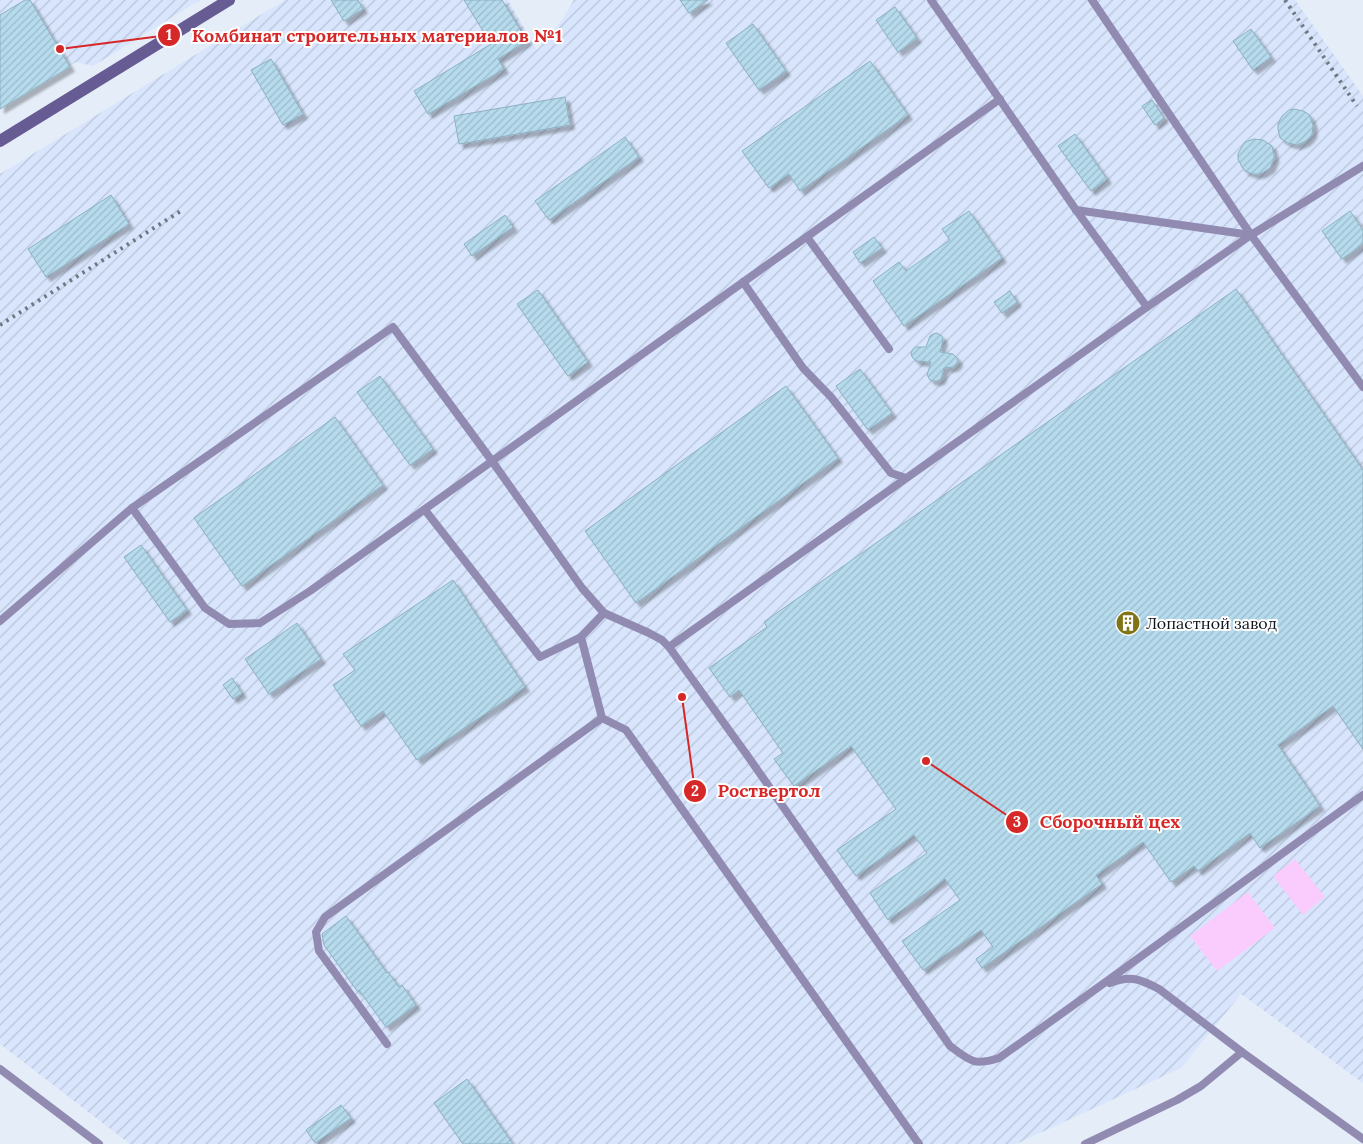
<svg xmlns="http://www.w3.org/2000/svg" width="1363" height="1144" font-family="Lora,serif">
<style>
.industrial{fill:url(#industrial-furrows)}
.pitch{fill:#f9ccfd}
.building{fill:url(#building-hatch);stroke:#8cb1c2;filter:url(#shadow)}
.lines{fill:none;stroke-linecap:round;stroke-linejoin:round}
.lane{stroke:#918bb2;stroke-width:8}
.secondary{stroke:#665b93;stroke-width:12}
.rail{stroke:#707883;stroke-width:4;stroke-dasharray:2.5 5;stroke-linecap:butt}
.labels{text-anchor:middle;stroke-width:4;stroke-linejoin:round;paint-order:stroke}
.poi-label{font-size:16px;fill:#0f1620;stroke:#fff;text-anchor:start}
.leader{fill:none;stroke:#d62828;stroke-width:2}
.callout-dot{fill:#d62828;stroke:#fff;stroke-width:2}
.mark-label{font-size:15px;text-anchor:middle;font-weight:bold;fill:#fff}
.callout-label{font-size:18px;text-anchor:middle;font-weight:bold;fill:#d62828;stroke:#fff;stroke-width:4;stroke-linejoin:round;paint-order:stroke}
</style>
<defs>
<pattern id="industrial-furrows" width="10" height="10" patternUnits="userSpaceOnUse" patternTransform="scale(1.25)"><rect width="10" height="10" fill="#d8e5fc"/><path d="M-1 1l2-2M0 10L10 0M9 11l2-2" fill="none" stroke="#b8c4d8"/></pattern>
<pattern id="building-hatch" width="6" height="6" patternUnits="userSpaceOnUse" patternTransform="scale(1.25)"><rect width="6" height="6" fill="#b6dbed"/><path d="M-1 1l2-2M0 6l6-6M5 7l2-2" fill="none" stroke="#9bbbcb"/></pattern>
<filter id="shadow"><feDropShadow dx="4.5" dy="4.5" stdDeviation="1" flood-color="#0004"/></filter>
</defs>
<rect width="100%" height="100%" fill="#e5edf9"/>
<g class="industrial">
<path d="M0,0H200L93,66L76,62L0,109Z"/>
<path d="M285,0H508L537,50L562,20L574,0H1295L1363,96V1083L1241,994L1181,1068L1016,1144H130L0,1044V174Z"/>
</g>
<g class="pitch">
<path d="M1295,859L1325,897L1303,915L1273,876Z"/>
<path d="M1248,892L1275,928L1217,971L1190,936Z"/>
</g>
<g class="building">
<path d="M25,0H30L70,67L0,109V15Z"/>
<path d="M331,0H358L363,9L344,21Z"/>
<path d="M464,0H502L527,41L498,59L504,69L428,114L414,91L491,44Z"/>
<path d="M680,0H708L689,13Z"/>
<path d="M895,7L917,38L898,52L876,20Z"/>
<path d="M753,24L786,71L759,90L726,43Z"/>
<path d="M1251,29L1271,57L1253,70L1233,41Z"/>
<path d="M271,59L303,114L283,125L251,70Z"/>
<path d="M870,61L908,115L800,191L789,174L769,188L742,151Z"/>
<path d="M565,97L570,125L459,144L454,116Z"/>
<path d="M1152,100L1164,118L1155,125L1142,106Z"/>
<path d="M1294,109L1303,111L1307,113L1310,116L1313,125L1312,134L1309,138L1306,141L1297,145L1288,143L1280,138L1278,129V124L1282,116L1289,110Z"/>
<path d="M1075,134L1107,179L1091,191L1058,146Z"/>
<path d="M625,137L639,157L549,220L535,201Z"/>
<path d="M1254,139L1263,140L1272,146L1274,155V159L1270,168L1262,173L1258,174H1253L1245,171L1242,167L1238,159V154L1242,146L1245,142Z"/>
<path d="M111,195L129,224L46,277L28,249Z"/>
<path d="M969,211L1002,258L904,326L873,281L899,262L906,271L950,240L942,229Z"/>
<path d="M1350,211L1363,230V244L1342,259L1322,231Z"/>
<path d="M505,215L513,227L472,256L464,244Z"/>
<path d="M874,237L882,248L860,263L853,252Z"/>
<path d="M1236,289L1363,470V749L1333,706L1278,745L1320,806L1260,848L1250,833L1198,871L1194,866L1171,882L1143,842L1096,875L1102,884L982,968L976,959L993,947L981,930L923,970L902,941L960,900L945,879L888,920L870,893L927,853L914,835L856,876L837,850L896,809L851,746L794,786L774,759L783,753L739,690L730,697L709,668L767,627L764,622Z"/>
<path d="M538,290L588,362L568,376L517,304Z"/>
<path d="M1010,291L1017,302L1002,313L994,302Z"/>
<path d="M937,333L942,336L943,340L940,352L953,354L957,358L958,362L956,365L953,367L944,368L941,379L937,381H934L930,380L927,375L931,362L916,361L912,357L911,353L913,349L916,347H926L930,336L933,334Z"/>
<path d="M860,369L892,413L868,430L836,386Z"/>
<path d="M380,376L433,449L410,465L357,392Z"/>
<path d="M786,386L838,458L636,603L585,531Z"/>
<path d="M335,417L383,485L242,586L194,518Z"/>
<path d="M141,545L187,610L170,622L124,557Z"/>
<path d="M453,580L525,687L417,760L383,711L361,726L333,685L355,670L343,654Z"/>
<path d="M297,623L321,659L269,694L245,659Z"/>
<path d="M232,678L242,693L233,699L223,685Z"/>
<path d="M346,916L387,973L388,972L399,987L402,985L416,1005L386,1027L359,990L358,992L324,945L322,934Z"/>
<path d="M467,1079L513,1144H463L434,1103Z"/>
<path d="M341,1105L351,1118L315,1143L306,1130Z"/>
</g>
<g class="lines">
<g class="lane">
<path d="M931,0L1076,210L1147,307"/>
<path d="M1092,0L1251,235L1363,387"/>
<path d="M1076,210L1251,235"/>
<path d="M807,237L889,349"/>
<path d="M743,282L803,368L831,397L891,473L906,478"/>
<path d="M132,508L205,608L229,624L260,623L310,591L1000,99"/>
<path d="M425,510L540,657L581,637"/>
<path d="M604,613L581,637L602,718L626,730L919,1144"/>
<path d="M0,621L132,508L393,327L492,461L582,588L604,613L649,633L662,640L669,647L747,755L950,1046C970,1061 974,1066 999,1058C1122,972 1242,882 1363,795"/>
<path d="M669,647L1147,307L1251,235L1363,166"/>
<path d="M1110,983C1131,975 1140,979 1159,989L1242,1052L1363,1139"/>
<path d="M387,1044L319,951L316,932L325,917L602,718"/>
<path d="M0,1069L99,1144"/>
<path d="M1085,1144L1177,1100L1201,1086L1242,1052"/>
</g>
<path class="secondary" d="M0,141L229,0"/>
<g class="rail">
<path d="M1285,0L1357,106"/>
<path d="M0,325L184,209"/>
</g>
</g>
<defs>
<symbol id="building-disc" viewBox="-11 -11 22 22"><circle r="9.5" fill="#817416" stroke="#fff"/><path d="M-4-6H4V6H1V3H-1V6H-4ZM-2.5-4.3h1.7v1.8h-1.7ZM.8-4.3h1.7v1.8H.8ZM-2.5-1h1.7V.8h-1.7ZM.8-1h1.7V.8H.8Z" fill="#fff"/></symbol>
</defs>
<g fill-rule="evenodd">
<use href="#building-disc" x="1114" y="609" width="28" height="28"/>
</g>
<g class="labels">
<g class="poi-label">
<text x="1146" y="629">Лопастной завод</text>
</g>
</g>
<path class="leader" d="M60 49L169 35M682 697L695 791M926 761L1017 822"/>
<g class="callout-dot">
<circle cx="60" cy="49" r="5"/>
<circle cx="682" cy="697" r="5"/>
<circle cx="926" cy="761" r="5"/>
<circle cx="169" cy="35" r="12"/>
<circle cx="695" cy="791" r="12"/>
<circle cx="1017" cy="822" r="12"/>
</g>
<g class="mark-label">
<text x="169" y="40">1</text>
<text x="695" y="796">2</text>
<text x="1017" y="827">3</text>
</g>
<g class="callout-label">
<text x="377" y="42">Комбинат строительных материалов №1</text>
<text x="769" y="797">Роствертол</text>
<text x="1110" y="828">Сборочный цех</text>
</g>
</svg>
